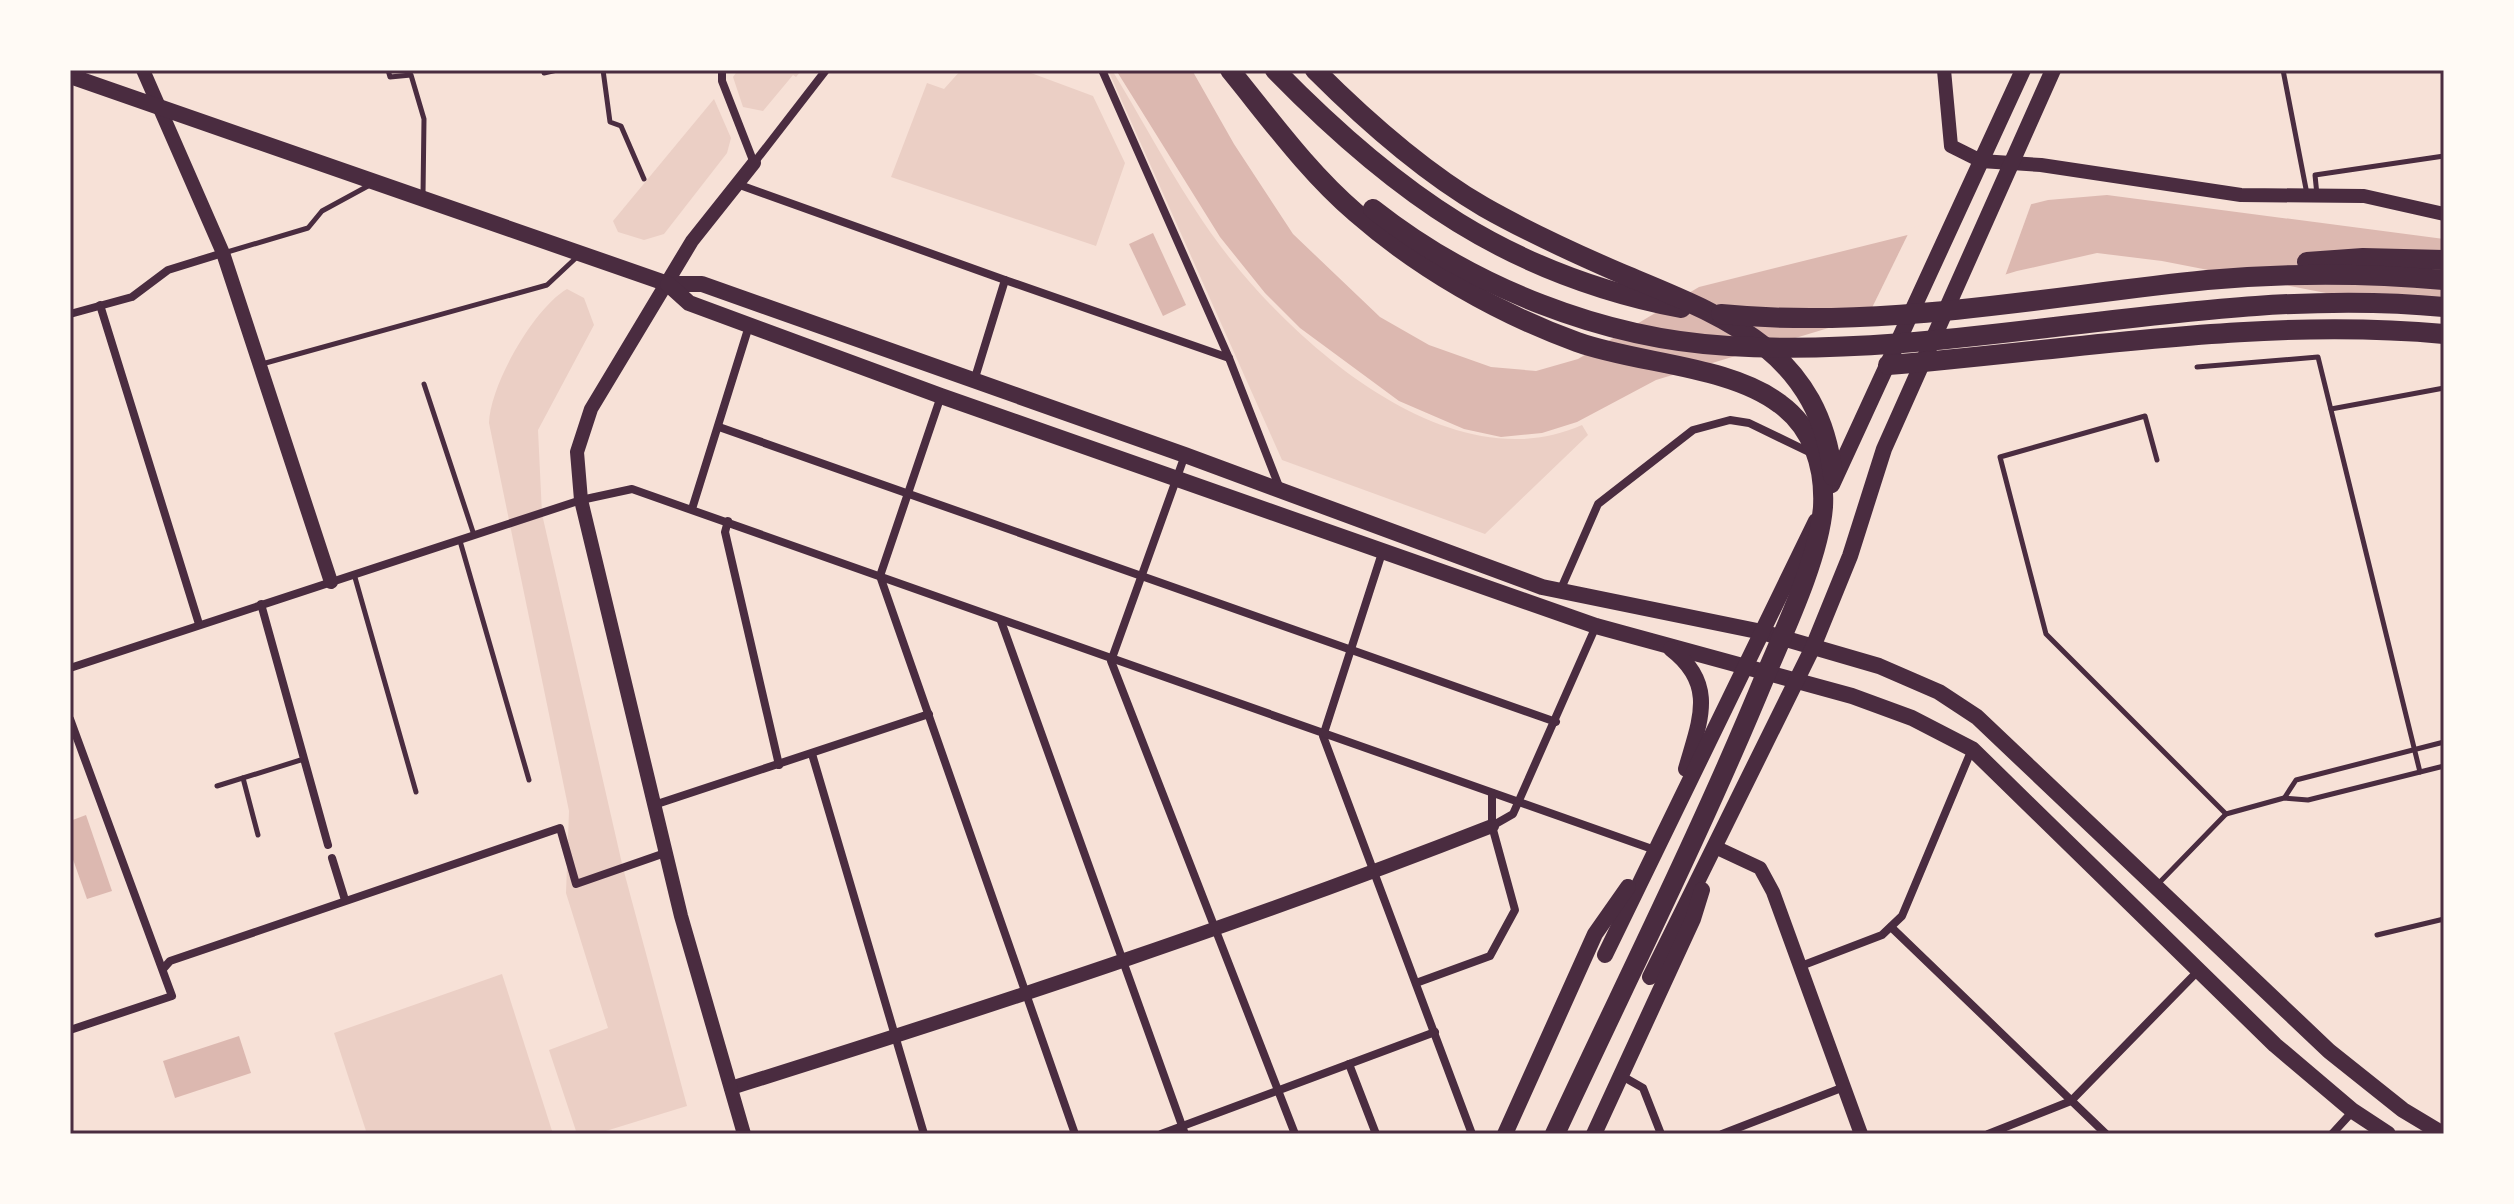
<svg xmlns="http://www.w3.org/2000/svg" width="2514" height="1204" font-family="'DejaVu Sans',sans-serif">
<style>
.green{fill:#ebcfc5}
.water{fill:#dcb8b0}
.pier{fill:#f7e1d7}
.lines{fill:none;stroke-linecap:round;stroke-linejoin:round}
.service{stroke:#4a2c40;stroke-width:5}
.minor{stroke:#4a2c40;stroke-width:8}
.tertiary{stroke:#4a2c40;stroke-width:14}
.primary{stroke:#4a2c40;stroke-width:16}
.motorway{stroke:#4a2c40;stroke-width:20}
.neatline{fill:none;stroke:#4a2c40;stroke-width:3}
</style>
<rect width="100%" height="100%" fill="#f7e1d7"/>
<g class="green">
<path d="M738,70H802L796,77L793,75L763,111L743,107L733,77Z"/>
<path d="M961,70H1023L1093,96L1125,163L1096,246L891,177L927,83L944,89Z"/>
<path d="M1108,70H1112C1151,134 1185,202 1232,261C1307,354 1455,482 1582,425L1588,435L1485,534L1282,460Z"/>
<path d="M714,99L731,138L727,153L664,234L644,240L618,232L613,221Z"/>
<path d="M567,289L584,298L594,325L538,430L542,514L623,868L687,1106L596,1134H577L549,1050L608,1028L566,893L569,811L489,423C490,385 534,308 567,289Z"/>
<path d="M502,974L553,1134H367L334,1033Z"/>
</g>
<g class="water">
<path d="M1116,70H1192L1234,144L1293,234L1380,317L1429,345L1491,367L1536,371L1578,359L1699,287L2048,200L2107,195L2444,239V316L2162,261L2097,253L2017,271L1656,380L1577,422L1542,433L1501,437L1464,429L1399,401L1300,328L1265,293L1220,237Z"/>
<path d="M1153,233L1186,305L1163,316L1129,244Z"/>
<path d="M86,815L112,891L87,899L70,851V821Z"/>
<path d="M239,1036L251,1073L175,1098L163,1061Z"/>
</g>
<path class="pier" d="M2033,199L2004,279L1867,318L1911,228Z"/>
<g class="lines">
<g class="service">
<path d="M388,70L390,77L411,75L424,119L423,195"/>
<path d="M603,70L610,122L621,126L644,179"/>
<path d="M2283,70L2307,194"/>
<path d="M544,73L557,70"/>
<path d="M2317,195L2315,175L2444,156"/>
<path d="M224,253L308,228L322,211L368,186"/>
<path d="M262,364L547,285L578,256"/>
<path d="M2197,367L2318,357L2420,772"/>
<path d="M424,384L474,535"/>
<path d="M2331,409L2444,388"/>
<path d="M2157,460L2145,416L2000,457L2046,634L2226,814L2284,798L2308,800L2444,766"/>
<path d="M460,541L529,780"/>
<path d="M354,574L416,792"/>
<path d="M243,778L258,835"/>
<path d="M217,786L304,759"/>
<path d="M2285,797L2296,780L2444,742"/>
<path d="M2158,884L2226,814"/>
<path d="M2377,935L2444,919"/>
</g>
<g class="minor">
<path d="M722,70V81L754,163"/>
<path d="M1102,70L1229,358L1280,489"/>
<path d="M754,163L826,70"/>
<path d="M737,184L1005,280"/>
<path d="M100,305L199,624"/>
<path d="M70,314L132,297L168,270L223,253"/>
<path d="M974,381L1005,280L1229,358"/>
<path d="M941,396L880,576L1075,1134"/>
<path d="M719,427L1556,722"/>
<path d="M1185,455L1111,661L1295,1134"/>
<path d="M692,509L749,326"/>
<path d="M728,521L725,532L779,765"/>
<path d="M1382,553L1323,736L1472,1134"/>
<path d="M1560,591L1598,504L1693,430L1730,420L1749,423L1811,453"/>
<path d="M261,604L328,845"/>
<path d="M1001,621L1185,1134"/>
<path d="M70,668L581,500L632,489L1655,850"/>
<path d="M70,719L172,996L70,1030"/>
<path d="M812,754L924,1134"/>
<path d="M654,805L929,714"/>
<path d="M1492,826L1513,814L1596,626"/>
<path d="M332,858L345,900"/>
<path d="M1891,927L2106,1134"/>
<path d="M1801,966L1882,935L1902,916L1972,749"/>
<path d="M163,969L170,961L560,828L576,884L665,853"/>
<path d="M1416,983L1490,956L1515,910L1492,826V793"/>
<path d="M1349,1064L1376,1134"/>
<path d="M1622,1076L1643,1088L1661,1134"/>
<path d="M1161,1134L1435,1032"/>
<path d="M1722,1134L1844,1087"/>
<path d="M1988,1134L2071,1101L2198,971"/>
<path d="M2332,1134L2353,1111"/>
</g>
<g class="tertiary">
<path d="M143,70L223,253L331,582"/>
<path d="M1944,70L1951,146L1981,161L2041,165L2241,195L2364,196L2444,214"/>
<path d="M1715,847L1760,868L1773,892L1861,1134"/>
<path d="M731,1088C987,1008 1242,924 1492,826"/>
<path d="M744,1134L681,916L581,500L577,452L591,409L692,241L754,163"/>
</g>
<g class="primary">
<path d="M70,76L668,284H702L1185,455L1542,587L1762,632L1879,666L1939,692L1977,717L2329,1051L2403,1110L2443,1134"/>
<path d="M668,284L689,303L941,396L1596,626L1852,696L1912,718L1972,749L2275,1045L2353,1111L2388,1134"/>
<path d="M1832,485L2023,70"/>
<path d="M1671,649C1718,685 1699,722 1686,769"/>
<path d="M1605,955L1816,521"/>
<path d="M1650,977L1813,647L1850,556L1884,449L2053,70"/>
<path d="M1505,1134L1595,934L1628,887"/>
<path d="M1594,1134L1693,919L1702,890"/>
</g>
<g class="motorway">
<path d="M1230,70C1270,119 1308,172 1356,213C1419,268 1499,314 1577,342C1638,364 1729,365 1780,404C1813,428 1825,467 1823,507C1819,557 1786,627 1766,674C1702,830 1626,981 1555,1134"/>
<path d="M1275,70C1395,193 1509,275 1681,308"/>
<path d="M1315,70C1366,121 1422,171 1484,207C1528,232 1574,253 1620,273C1723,316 1819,349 1833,476"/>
<path d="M1373,209C1472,287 1603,339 1729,346C1968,360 2204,284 2444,307"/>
<path d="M2307,262L2363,258L2444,260"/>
<path d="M1721,314C1883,330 2046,296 2207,280C2286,273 2365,273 2444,280"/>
<path d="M1888,365C2073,350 2258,317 2444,334"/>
</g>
</g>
<rect width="2514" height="1204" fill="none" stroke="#fffaf5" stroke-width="144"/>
<rect x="72" y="72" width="2370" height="1060" class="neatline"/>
</svg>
